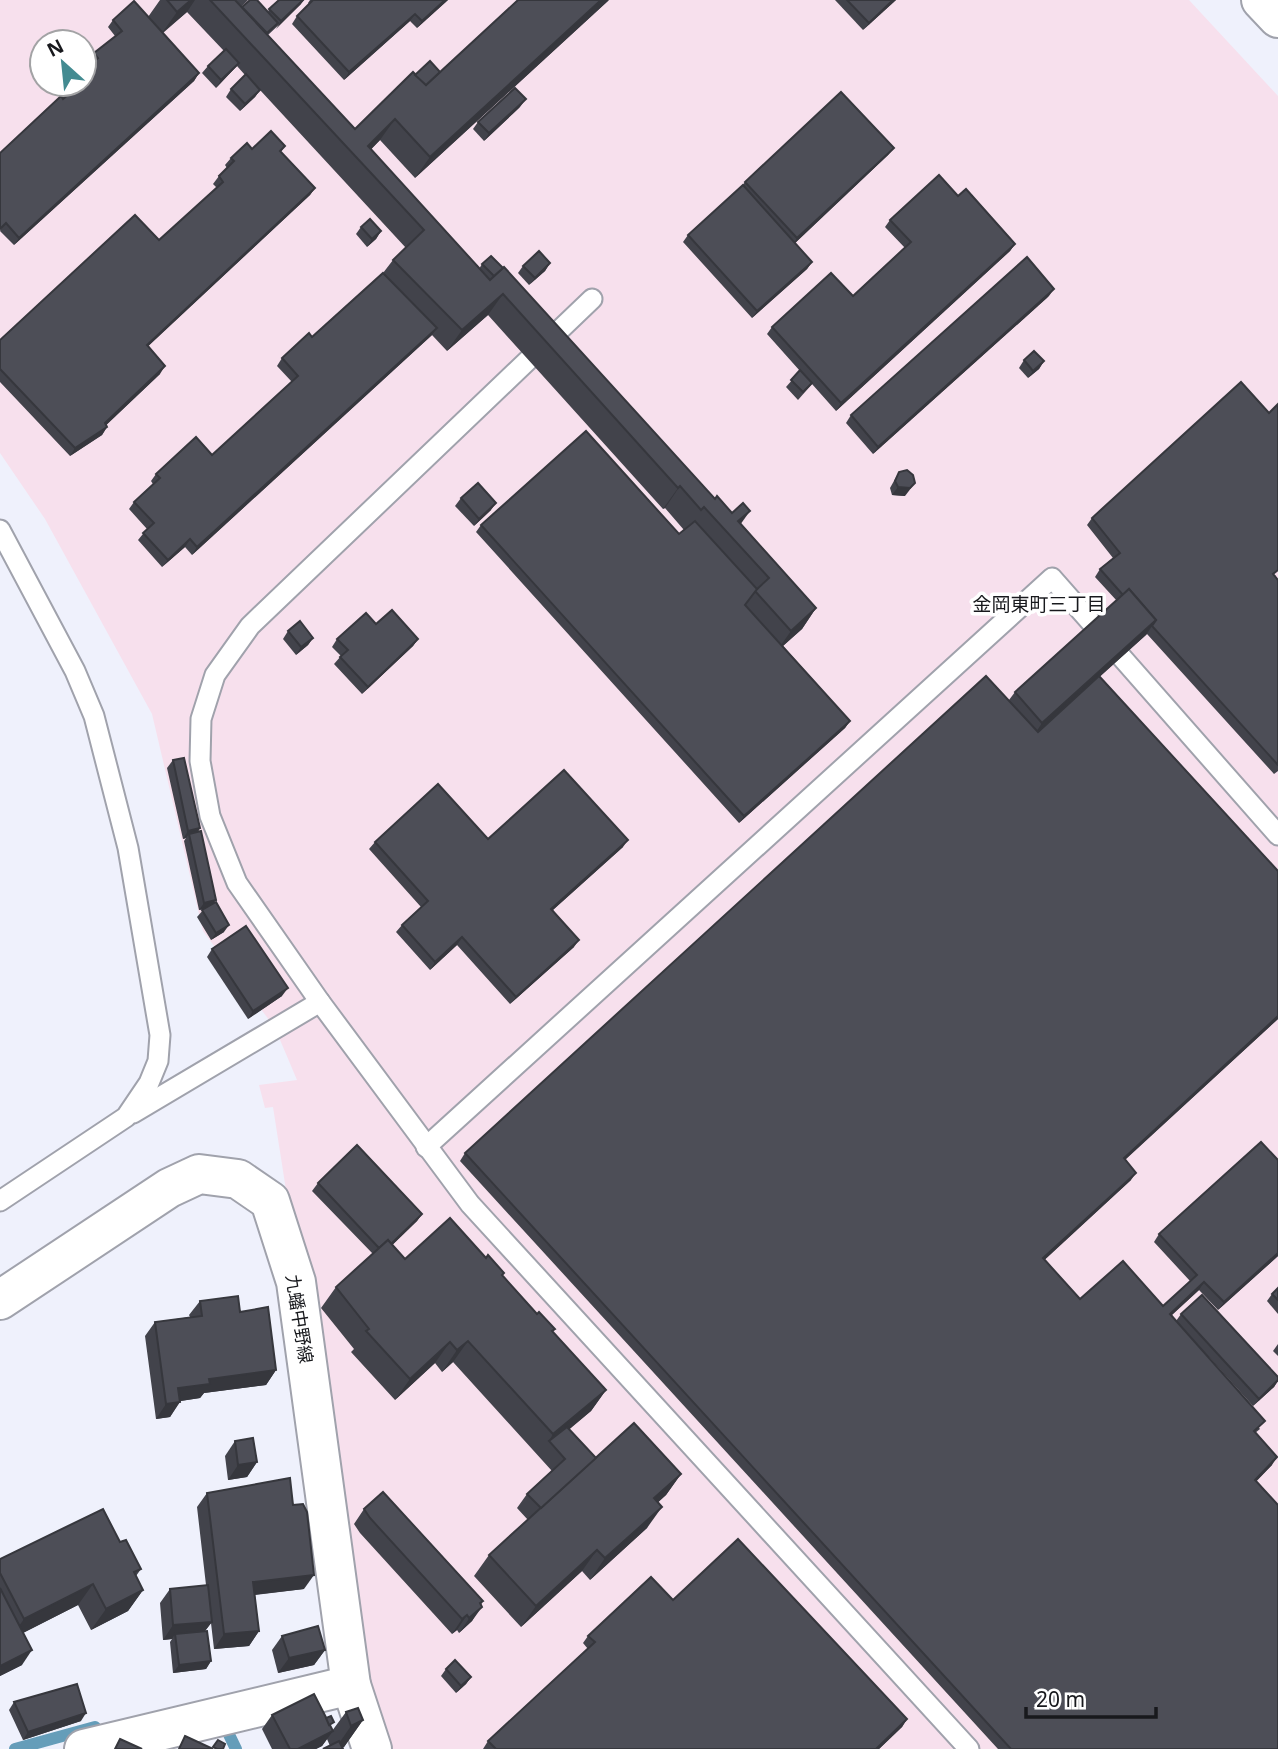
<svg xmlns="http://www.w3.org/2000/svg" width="1278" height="1749" font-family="'Noto Sans','Noto Sans JP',sans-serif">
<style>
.industrial{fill:#f7e0ed;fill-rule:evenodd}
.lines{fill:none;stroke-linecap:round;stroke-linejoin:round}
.stream{stroke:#659db9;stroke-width:12}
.service-casing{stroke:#a0a2ac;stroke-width:23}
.minor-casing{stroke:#a0a2ac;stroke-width:42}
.secondary-casing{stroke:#a0a2ac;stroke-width:42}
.service{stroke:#fff;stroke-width:19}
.minor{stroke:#fff;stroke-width:38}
.secondary{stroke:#fff;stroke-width:38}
.wall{fill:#42434b}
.shaded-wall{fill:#36373d}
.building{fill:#4d4e57;stroke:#36373d;stroke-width:2}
.labels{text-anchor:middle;stroke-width:7;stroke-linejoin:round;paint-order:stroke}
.street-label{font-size:18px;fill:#18191d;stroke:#fff}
.neighbourhood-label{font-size:19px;fill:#18191d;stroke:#fff}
</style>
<rect width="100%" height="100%" fill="#eff1fc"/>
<path class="industrial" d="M0,0H1189L1278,96V1749H387L359,1656L273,1107L265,1108L259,1085L297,1080L275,1028L203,931L152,714L45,519L0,453ZM42,42H84V84H42Z"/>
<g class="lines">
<g class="stream">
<path d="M222,1720L236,1749"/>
<path d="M15,1749L95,1727"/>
</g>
<defs>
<g id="service">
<path d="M592,299L250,626L215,675L201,719L200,761L210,816L237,883L320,1002L470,1204L969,1749"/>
<path d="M0,530L75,671L94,716L128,848L160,1035L158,1061L149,1083L126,1117L0,1201"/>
<path d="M133,1113L320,1002"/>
<path d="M426,1147L1052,578L1278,835"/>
</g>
<g id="minor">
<path d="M1261,0L1278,18"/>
<path d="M84,1749L351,1685"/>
</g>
<path id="secondary" d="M0,1300L169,1188L199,1174L238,1179L270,1201L296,1282L351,1685L372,1749"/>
</defs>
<use href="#service" class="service-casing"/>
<use href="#minor" class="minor-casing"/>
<use href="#secondary" class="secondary-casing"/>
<use href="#service" class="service"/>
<use href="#minor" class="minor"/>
<use href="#secondary" class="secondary"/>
</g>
<g class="wall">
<path d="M160,0H248L241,7L268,12L269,9L301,4L268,35L355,129L415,75L440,72L609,0L415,178L380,140L371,149L479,269L482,264L715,499L741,524L816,608L802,629L783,646L850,721L845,728L739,823L476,532L481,525L679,534L684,530L665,508L663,509L488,315L447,351L432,335L192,555L185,547L162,567L138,540L147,529L129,509L134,502L153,484L151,481L156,474L212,455L292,382L277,366L282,358L312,337L383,273L393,260L406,248L260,90L255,97L240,111L226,97L231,89L245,75L237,66L233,70L216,88L202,73L208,66L224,51L187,12L163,33L199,73L194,81L14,245L0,231L61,97L58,94L64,86L92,63L89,60L94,53L115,36L108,27L113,20L148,17Z"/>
<path d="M310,0H448L417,28L410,21L344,80L292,24L297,16L309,4L308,3Z"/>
<path d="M835,0H896L863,30Z"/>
<path d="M520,107L484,141L473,129L478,122Z"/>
<path d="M285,146L281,152L315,188L310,195L148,346L160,374L106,425L107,427L102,435L70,456L0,382V340L159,240L217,188L213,184L219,176L227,168L225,165L231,158L252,149Z"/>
<path d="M894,148L888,155L795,243L812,262L807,269L752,318L683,242L688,235L742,186L745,182Z"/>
<path d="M958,196L1015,244L1010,251L836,411L812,384L798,400L786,387L800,371L767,334L772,327L853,296L905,248L885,227L890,220Z"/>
<path d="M361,227L381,231L376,239L367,247L356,234Z"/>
<path d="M550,263L545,271L529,285L518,273L523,266Z"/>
<path d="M1049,296L873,454L846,423L851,415Z"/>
<path d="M1024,360L1044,361L1039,369L1028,378L1019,368Z"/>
<path d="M899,472L905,496L892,495L890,488Z"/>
<path d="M461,498L491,510L474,526L455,506Z"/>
<path d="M1092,518L1275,575L1278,580V771L1274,774L1147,634L1099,677L1278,871V1019L1125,1160L1131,1180L1044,1260L1080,1299L1163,1306L1190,1281L1154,1242L1159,1234L1278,1256L1218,1310L1199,1290L1172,1315L1176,1321L1181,1314L1278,1377V1381L1274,1387L1253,1406L1208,1356L1260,1429L1255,1433L1272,1465L1256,1481L1278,1749H998L460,1161L465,1153L1009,700L1015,692L1117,601L1095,577L1100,569L1113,558L1087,525Z"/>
<path d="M376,624L418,639L413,646L362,694L334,664L341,656L332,647L337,639Z"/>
<path d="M288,631L313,638L308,645L296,655L283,639Z"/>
<path d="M173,760L200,828L198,832L214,903L224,932L211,940L197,917L204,909L199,910L184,841L186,838L183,839L167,768Z"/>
<path d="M488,839L623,847L553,910L574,947L510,1004L457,945L430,970L396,932L402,925L421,907L369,849L375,842Z"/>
<path d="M212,949L282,996L248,1019L207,957Z"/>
<path d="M318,1183L422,1214L417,1221L392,1245L405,1259L486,1258L504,1273L502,1275L537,1314L555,1329L553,1332L606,1390L591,1411L569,1429L596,1458L681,1474L666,1495L658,1502L647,1528L590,1580L582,1571L521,1627L474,1576L489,1555L528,1520L517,1508L527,1494L552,1471L453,1362L442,1372L435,1363L395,1400L351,1352L354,1349L321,1308L336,1287L373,1254L312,1191Z"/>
<path d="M1278,1288V1314L1267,1301L1272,1294Z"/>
<path d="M200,1301L240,1312L276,1370L266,1385L204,1393L200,1398L180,1401L170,1417L156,1419L145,1336L155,1322L190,1317L189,1315Z"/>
<path d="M1278,1344V1356L1273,1351Z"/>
<path d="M235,1441L257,1462L247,1477L228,1480L225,1456Z"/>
<path d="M207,1493L304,1589L255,1595L259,1631L249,1646L214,1649L211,1623L205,1631L211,1661L206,1669L173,1673L170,1642L172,1639L163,1640L160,1603L170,1589L206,1585L197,1507Z"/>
<path d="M364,1509L483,1601L472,1621L459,1633L457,1630L452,1634L360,1533L354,1524Z"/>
<path d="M120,1542L141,1569L136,1576L143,1590L128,1611L91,1630L78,1605L23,1633L22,1665L0,1676V1559Z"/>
<path d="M673,1600L907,1719L902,1727L879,1749H483L488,1741L588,1649L583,1643L588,1636Z"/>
<path d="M282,1636L325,1650L314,1665L278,1673L272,1650Z"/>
<path d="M446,1669L471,1677L466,1684L456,1693L441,1676Z"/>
<path d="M14,1702L81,1721L23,1740L9,1710Z"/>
<path d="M346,1712L363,1720L344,1747L342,1748L330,1746L327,1739L322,1746L316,1749H272L262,1729L272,1715L331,1727L332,1731Z"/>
</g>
<g class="shaded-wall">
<path d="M191,0H195L187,12L162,33L177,12Z"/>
<path d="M303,0H304L301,4L276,29L281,21Z"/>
<path d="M445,0H448L417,28L422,21Z"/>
<path d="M601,0H609L415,178L430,157Z"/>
<path d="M893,0H896L863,30L869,23Z"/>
<path d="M415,14L410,21L344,80L349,72Z"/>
<path d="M239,63L233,70L216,88L221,80Z"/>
<path d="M199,73L194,81L14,245L19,238Z"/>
<path d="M260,90L255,97L240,111L245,104Z"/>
<path d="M526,99L520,107L484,141L489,133Z"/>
<path d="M395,119L380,140L360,161L368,146Z"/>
<path d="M894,148L888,155L792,246L797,238Z"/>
<path d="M315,188L310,195L142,352L147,345Z"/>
<path d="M381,231L376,239L367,247L372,239Z"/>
<path d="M1015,244L1010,251L836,411L841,403Z"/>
<path d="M812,262L807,269L752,318L757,311Z"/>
<path d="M550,263L545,271L529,285L535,278Z"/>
<path d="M1054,289L1049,296L873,454L878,447Z"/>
<path d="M503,294L488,315L447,351L462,330Z"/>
<path d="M437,328L432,335L192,555L197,547Z"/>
<path d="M1044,361L1039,369L1028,378L1033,371Z"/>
<path d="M165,366L160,374L100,431L105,423Z"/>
<path d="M107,427L102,435L70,456L75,448Z"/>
<path d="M915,483L905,496L892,495L898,487Z"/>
<path d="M680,486L665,508L663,509L678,488Z"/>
<path d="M496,503L491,510L474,526L479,519Z"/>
<path d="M750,511L735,532L738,521Z"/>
<path d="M190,539L185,547L162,567L168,560Z"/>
<path d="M816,608L802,629L776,652L791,631Z"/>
<path d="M1156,620L1146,635L1032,738L1042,723Z"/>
<path d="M313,638L308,645L296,655L301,647Z"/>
<path d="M418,639L413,646L362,694L368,687Z"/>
<path d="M850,721L845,728L739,823L744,816Z"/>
<path d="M200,828L195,836L189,834L186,838L183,839L188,831Z"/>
<path d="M628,840L623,847L546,916L551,909Z"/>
<path d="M216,900L211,907L199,910L204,903Z"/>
<path d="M229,925L224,932L211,940L216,933Z"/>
<path d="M462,937L457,945L430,970L435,962Z"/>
<path d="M579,940L574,947L510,1004L516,997Z"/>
<path d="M288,988L282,996L248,1019L253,1011Z"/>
<path d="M1278,1016V1019L1118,1166L1124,1158Z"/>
<path d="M1136,1173L1131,1180L1038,1266L1043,1258Z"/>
<path d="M422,1214L417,1221L378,1259L383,1251Z"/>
<path d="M1278,1253V1256L1218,1310L1224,1302Z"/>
<path d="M1204,1282L1199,1290L1165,1321L1170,1314Z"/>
<path d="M468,1341L453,1362L442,1372L457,1350Z"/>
<path d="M450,1342L435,1363L395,1400L410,1379Z"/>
<path d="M276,1370L266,1385L204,1393L200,1398L168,1403L178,1388L209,1379Z"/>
<path d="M1278,1380L1274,1387L1253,1406L1259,1399Z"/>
<path d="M606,1390L591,1411L552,1444L549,1441L553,1434Z"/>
<path d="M180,1402L170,1417L156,1419L166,1404Z"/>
<path d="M1277,1457L1272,1465L1250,1488L1255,1480Z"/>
<path d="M257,1462L247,1477L228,1480L238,1465Z"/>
<path d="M681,1474L666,1495L640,1519L654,1498Z"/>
<path d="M662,1507L647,1528L590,1580L605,1558Z"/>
<path d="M597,1550L582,1571L521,1627L536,1606Z"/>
<path d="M314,1575L304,1589L243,1596L253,1582Z"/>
<path d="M93,1584L78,1605L9,1640L24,1619Z"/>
<path d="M143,1590L128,1611L91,1630L106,1609Z"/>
<path d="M483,1601L472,1615L482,1607L472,1621L459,1633L480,1603Z"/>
<path d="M467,1615L457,1630L452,1634L462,1619Z"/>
<path d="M212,1622L201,1636L175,1634L172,1639L163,1640L173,1625Z"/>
<path d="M259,1631L249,1646L214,1649L224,1634Z"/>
<path d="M32,1650L22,1665L0,1676V1666Z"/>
<path d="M325,1650L314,1665L278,1673L289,1658Z"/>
<path d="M211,1661L206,1669L173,1673L179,1665Z"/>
<path d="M471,1677L466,1684L456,1693L461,1686Z"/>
<path d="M86,1713L81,1721L23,1740L28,1732Z"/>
<path d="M907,1719L902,1727L879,1749H876Z"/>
<path d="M363,1720L344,1747L340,1749H335L351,1726Z"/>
<path d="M333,1731L322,1746L316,1749H298Z"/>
</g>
<g class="building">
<path d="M167,0H191L177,12Z"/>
<path d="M210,0H235L355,129L413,72L426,85L518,0H601L430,157L395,119L368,146L490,280L504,267L715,499L717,496L732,513L743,503L750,511L738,521L816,608L791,631L755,591L769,578L704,507L701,510L680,486L678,488L503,294L462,330L393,260L424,230Z"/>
<path d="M250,0H257L278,23L267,33L242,7Z"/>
<path d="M279,0H303L281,21L269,9Z"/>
<path d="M313,0H445L422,21L415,14L349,72L297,16Z"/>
<path d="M847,0H893L869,23Z"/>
<path d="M134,1L199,73L19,238L6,223L0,229V153L61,96L63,99L69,94L64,86L66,84H84V70L98,58L94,53L122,31L113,20Z"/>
<path d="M226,49L239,63L221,80L208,66Z"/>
<path d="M430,61L440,72L426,85L415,75Z"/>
<path d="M246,74L260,90L245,104L231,89Z"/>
<path d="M515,88L526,99L489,133L478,122Z"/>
<path d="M841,92L894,148L797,238L745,182Z"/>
<path d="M271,131L285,146L280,151L315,188L147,345L165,366L105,423L107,427L75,448L0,369V340L135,215L159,240L223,182L219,176L234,161L231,158L247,143L252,149Z"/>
<path d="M939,175L958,196L966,189L1015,244L841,403L772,327L831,273L853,296L911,242L890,220Z"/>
<path d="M743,185L812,262L757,311L688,235Z"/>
<path d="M370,219L381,231L372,239L361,227Z"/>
<path d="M539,251L550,263L535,278L523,266Z"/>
<path d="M491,256L503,268L494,276L482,264Z"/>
<path d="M1027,257L1054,289L878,447L851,415Z"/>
<path d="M383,273L437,328L197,547L190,539L168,560L143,533L154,523L134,502L160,478L156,474L196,437L212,455L298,376L282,358L309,333L312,337Z"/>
<path d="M1034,351L1044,361L1033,371L1024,360Z"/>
<path d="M800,370L812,383L803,392L791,380Z"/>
<path d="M1241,382L1269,413L1278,404V570L1273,574L1278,580V765L1152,626L1156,620L1129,589L1123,595L1100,569L1120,553L1092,518Z"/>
<path d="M586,431L679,534L695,521L757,589L745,605L850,721L744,816L481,525Z"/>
<path d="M907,470L913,475L915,483L910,488L898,487L895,481L899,472Z"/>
<path d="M478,483L496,503L479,519L461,498Z"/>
<path d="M1129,589L1156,620L1042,723L1015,692Z"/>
<path d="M392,610L418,639L368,687L340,657L348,650L337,639L366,613L376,624Z"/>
<path d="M300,621L313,638L301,647L288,631Z"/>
<path d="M986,676L1038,732L1099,676L1278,871V1016L1124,1158L1136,1173L1043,1258L1080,1299L1123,1261L1163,1306L1197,1275L1159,1234L1261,1142L1278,1160V1253L1224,1302L1204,1282L1170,1314L1265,1421L1254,1431L1277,1457L1255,1480L1278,1505V1749H1011L465,1153Z"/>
<path d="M184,758L200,828L188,831L173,760Z"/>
<path d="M564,770L628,840L551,909L579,940L516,997L462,937L435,962L402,925L428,901L375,842L438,784L488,839Z"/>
<path d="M201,831L216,900L204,903L189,834Z"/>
<path d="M216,902L229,925L216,933L202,910Z"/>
<path d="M246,926L288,988L253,1011L212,949Z"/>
<path d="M357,1145L422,1214L391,1244L388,1240L379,1248L318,1183Z"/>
<path d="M450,1218L486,1258L488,1255L504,1273L502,1275L537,1314L539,1312L555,1329L552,1331L606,1390L553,1434L468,1341L457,1350L450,1342L410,1379L366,1331L369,1329L336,1287L388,1240L405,1259Z"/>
<path d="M1278,1288V1300L1272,1294Z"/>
<path d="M1202,1295L1278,1377V1380L1259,1399L1181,1314Z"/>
<path d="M238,1296L240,1312L268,1307L276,1370L209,1379L210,1384L178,1388L180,1402L166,1404L155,1322L202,1316L200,1301Z"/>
<path d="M634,1423L681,1474L654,1498L662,1507L605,1558L597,1550L536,1606L489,1555Z"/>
<path d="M567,1427L596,1458L541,1508L527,1494L565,1459L549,1441Z"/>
<path d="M253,1438L257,1462L238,1465L235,1441Z"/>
<path d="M290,1478L293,1505L303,1504L307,1512L314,1575L253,1582L259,1631L224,1634L207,1493Z"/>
<path d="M383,1492L483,1601L480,1603L482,1607L469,1618L467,1615L462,1619L370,1518L364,1509Z"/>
<path d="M103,1509L120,1542L126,1540L141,1569L134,1572L143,1590L106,1609L93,1584L24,1619L0,1573V1559Z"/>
<path d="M738,1539L907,1719L876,1749H496L488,1741L595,1642L588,1636L651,1577L673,1600Z"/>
<path d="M208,1585L212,1622L173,1625L170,1589Z"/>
<path d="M0,1588L32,1650L0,1666Z"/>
<path d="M318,1626L325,1650L289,1658L282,1636Z"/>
<path d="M207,1631L211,1661L179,1665L175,1634Z"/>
<path d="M455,1660L471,1677L461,1686L446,1669Z"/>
<path d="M77,1684L86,1713L28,1732L14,1702Z"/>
<path d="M314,1694L333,1731L298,1749H290L272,1715Z"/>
<path d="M358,1708L363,1720L351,1726L346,1712Z"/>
<path d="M331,1716L334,1722L329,1725L326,1718Z"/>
<path d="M185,1736L213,1749H179Z"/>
<path d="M120,1739L142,1749H115Z"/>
<path d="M218,1740L225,1744L223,1749H217L213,1747Z"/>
<path d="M339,1741L343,1749H323Z"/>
</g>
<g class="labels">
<g class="street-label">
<text transform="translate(299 1319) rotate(81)" y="6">九蟠中野線</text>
</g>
<g class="neighbourhood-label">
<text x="1039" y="611">金岡東町三丁目</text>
</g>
</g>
<g transform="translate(63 63) rotate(333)"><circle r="33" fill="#ffffff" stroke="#a3a3a5" stroke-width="2"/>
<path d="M0-5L12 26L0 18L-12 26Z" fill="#438b91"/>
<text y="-10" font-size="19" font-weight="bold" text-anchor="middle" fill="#18191d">N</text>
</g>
<path d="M1026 1707v10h130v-10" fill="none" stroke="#18191d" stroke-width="3.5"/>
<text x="1036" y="1707" font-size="21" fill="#18191d" stroke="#ffffff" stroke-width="5" paint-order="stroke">20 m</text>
</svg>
